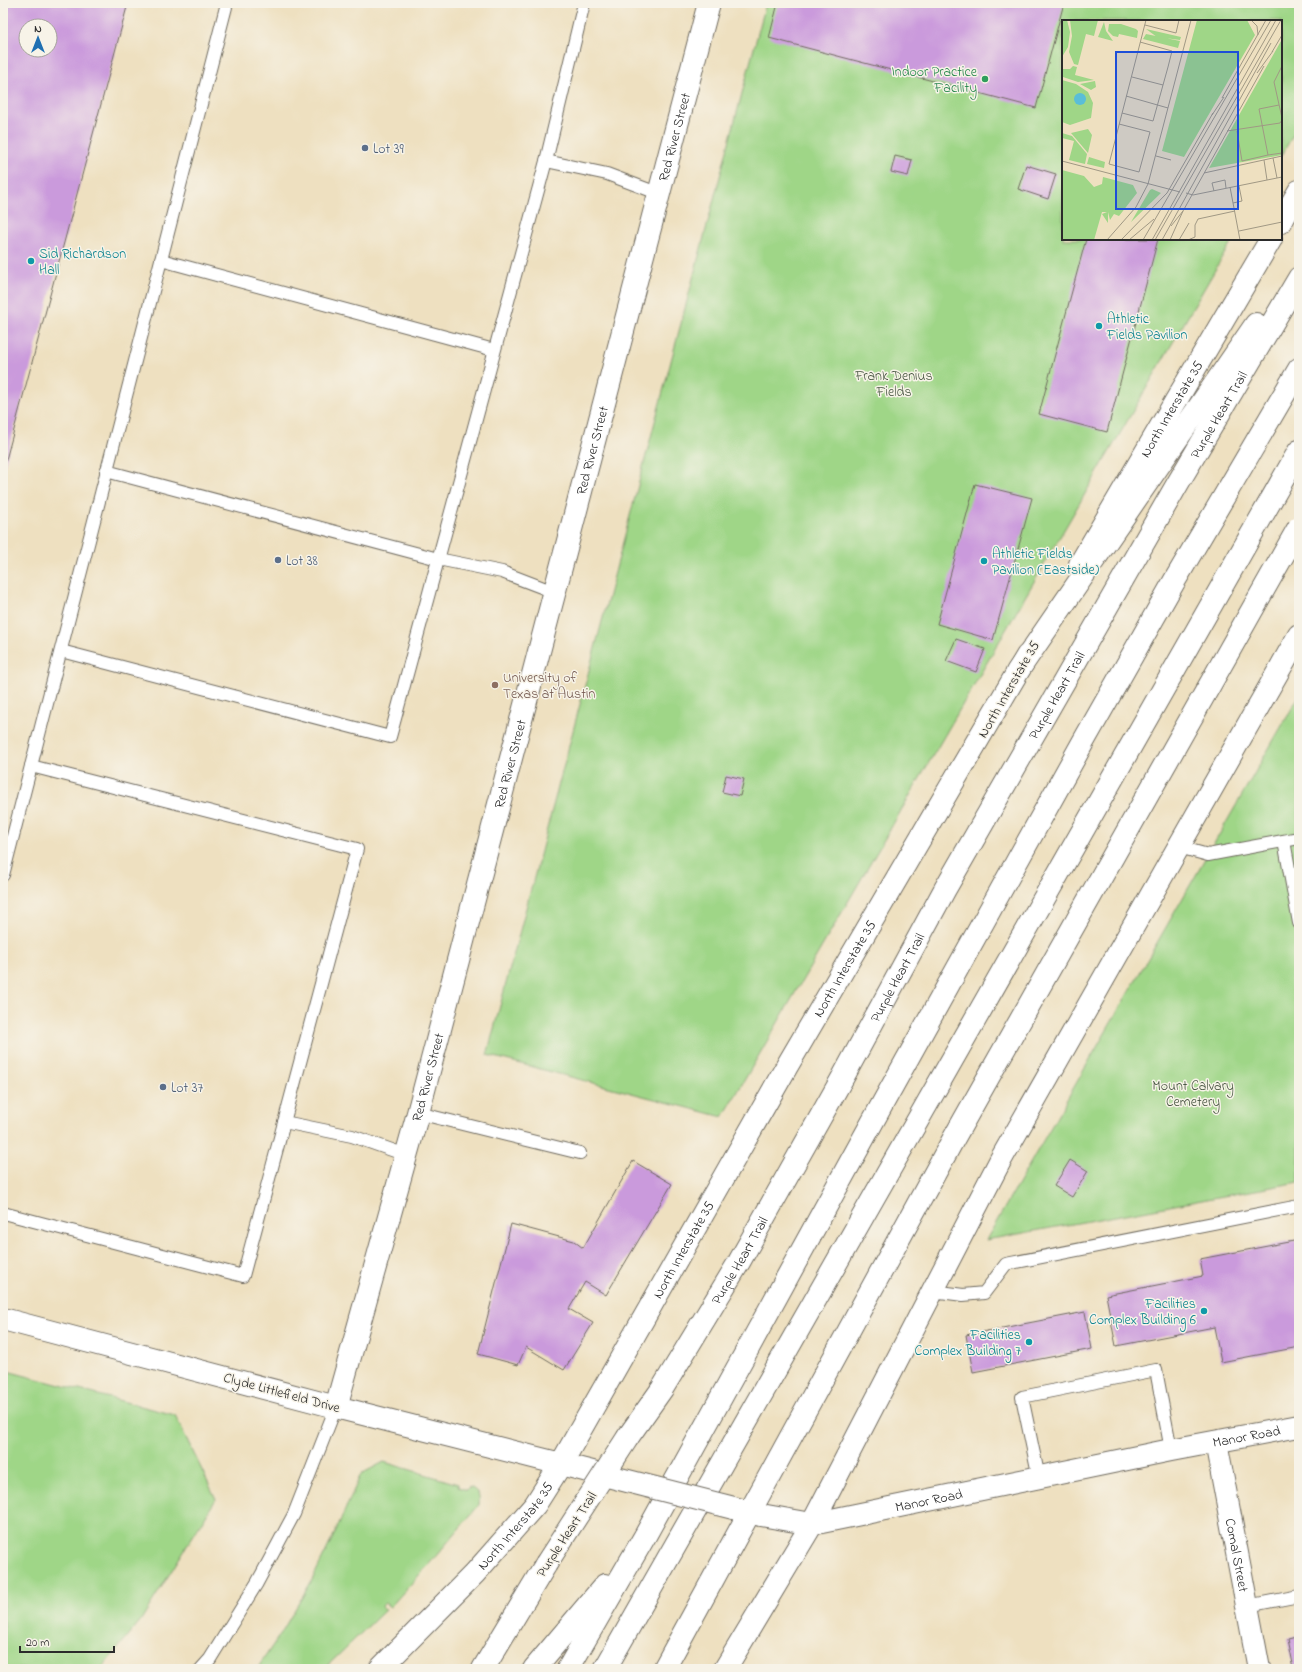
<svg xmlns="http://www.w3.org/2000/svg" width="1302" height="1672" font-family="'Indie Flower',sans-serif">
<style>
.green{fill:#9fd687;stroke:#658059}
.building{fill:#ca9adc;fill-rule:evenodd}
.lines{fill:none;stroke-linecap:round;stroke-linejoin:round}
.lane-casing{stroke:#6f6a5f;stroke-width:14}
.street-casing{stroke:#6f6a5f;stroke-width:24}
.secondary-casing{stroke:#6f6a5f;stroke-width:24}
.highway-casing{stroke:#6f6a5f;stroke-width:24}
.lane{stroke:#fff;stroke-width:12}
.street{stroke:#fff;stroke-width:22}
.secondary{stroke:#fff;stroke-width:22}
.highway{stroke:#fff;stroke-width:22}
.secondary-bridge-casing{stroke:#6f6a5f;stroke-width:24;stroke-linecap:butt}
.highway-bridge-casing{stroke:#6f6a5f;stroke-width:24;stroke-linecap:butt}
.secondary-bridge{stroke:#fff;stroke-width:22}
.highway-bridge{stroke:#fff;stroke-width:22}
.leisure-dot{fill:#2e9e5b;stroke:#f7f3e8;stroke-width:1.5}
.service-dot{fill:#5c6f8a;stroke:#f7f3e8;stroke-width:1.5}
.culture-dot{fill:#0f9aa8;stroke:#f7f3e8;stroke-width:1.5}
.education-dot{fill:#8d6e63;stroke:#f7f3e8;stroke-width:1.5}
.labels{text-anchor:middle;stroke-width:3;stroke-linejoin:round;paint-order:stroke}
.leisure-label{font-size:14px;fill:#27864d;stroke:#f7f3e8;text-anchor:end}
.street-label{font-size:14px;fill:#2b2b2b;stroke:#f7f3e8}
.service-label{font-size:14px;fill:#4e5e75;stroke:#f7f3e8;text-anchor:start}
.culture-label{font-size:14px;fill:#0d838f;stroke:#f7f3e8;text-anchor:start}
.park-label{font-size:14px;fill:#485642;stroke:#f7f3e8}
.education-label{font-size:14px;fill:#785e54;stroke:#f7f3e8;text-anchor:start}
.inset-road{fill:none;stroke:#a09884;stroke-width:1}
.view{fill:#1d4ed8;fill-opacity:0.15;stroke:#1d4ed8;stroke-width:2}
.inset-edge{fill:none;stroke:#2b2b2b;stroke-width:2}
</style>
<rect width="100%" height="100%" fill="#f7f3e8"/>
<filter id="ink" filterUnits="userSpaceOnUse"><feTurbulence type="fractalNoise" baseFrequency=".025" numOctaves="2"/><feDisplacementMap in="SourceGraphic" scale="8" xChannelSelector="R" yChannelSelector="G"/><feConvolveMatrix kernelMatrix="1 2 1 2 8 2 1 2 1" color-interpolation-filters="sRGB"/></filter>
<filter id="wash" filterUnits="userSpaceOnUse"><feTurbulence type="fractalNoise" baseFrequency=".012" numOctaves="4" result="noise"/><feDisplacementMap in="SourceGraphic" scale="16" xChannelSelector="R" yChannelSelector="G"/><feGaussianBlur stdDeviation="0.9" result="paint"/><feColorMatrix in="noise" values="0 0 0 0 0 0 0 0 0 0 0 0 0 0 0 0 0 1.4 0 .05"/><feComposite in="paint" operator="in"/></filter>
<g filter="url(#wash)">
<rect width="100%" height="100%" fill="#eee0c0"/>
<g class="green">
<path d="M766,3H1299V125L1281,156V21H1063V239H1233L723,1117L487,1055Z"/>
<path d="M1299,696V1182L986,1240Z"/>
<path d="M3,1370L175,1415L216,1499L141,1620L101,1669H3Z"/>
<path d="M384,1462L458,1484V1487L467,1490L470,1487C479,1492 480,1495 479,1505L431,1562L390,1607L385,1603L381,1607L385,1610L324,1669H257L281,1633L311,1582L333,1537L361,1474Z"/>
</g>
<g id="blocks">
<g class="building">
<path d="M3,3H128L3,471ZM26,26H50V50H26Z"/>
<path d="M778,3H1064L1036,108L769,38Z"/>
<path d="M895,156L912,160L908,176L891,172Z"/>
<path d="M1026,165L1056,174L1048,199L1018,189Z"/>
<path d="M1086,239H1158L1107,432L1039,414Z"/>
<path d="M975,484L1032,498L993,640L937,624Z"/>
<path d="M956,639L985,649L976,672L946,661Z"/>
<path d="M726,775L744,779L740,796L722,792Z"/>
<path d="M1070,1160L1088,1171L1072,1197L1054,1186Z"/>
<path d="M633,1161L672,1184L606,1295L585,1282L569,1309L593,1323L564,1370L526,1347L518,1365L478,1354L511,1224L574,1241L583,1248Z"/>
<path d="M1299,1240V1347L1221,1362L1214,1327L1116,1346L1106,1295L1203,1276L1200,1259Z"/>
<path d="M1085,1312L1092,1349L973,1372L966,1335Z"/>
<path d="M1299,1636V1669H1293L1287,1639Z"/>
</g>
</g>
</g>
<g filter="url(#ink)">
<use href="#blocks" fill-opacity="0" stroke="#6f6a5f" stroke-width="1"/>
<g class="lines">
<defs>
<g id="lane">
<path d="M546,161L607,174L660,194"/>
<path d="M161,260L494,350"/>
<path d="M106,471L438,559L502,572L554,592"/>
<path d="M61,651L390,737L546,161L584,3"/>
<path d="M1284,841L1299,923"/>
<path d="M1179,847L1208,855L1299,838"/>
<path d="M3,875L227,3"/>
<path d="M418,1113L580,1153"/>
<path d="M284,1122L352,1136L406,1155"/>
<path d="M3,1213L243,1276L357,849L31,766"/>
<path d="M933,1291L963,1295L984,1293L1006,1264L1299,1206"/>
<path d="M1039,1478L1022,1397L1156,1370L1171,1450"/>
<path d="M1247,1606L1299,1596"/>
<path d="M201,1669L210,1659L257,1583L294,1514L336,1407"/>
</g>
<path id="street" d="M3,1319L336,1407"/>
<g id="secondary">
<path d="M1281,222L1299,191"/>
<path id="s1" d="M1080,564L1271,239"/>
<path id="s2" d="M1216,1442L1259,1669"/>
<path id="s3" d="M608,1476L336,1407L418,1113L709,3"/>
<path id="s4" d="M761,1515L812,1524L1171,1450L1299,1426"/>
<path id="s5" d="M380,1669L475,1573L535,1505L561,1464L787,1066L1027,656"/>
<path d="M725,1669L812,1524L1000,1161L1299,635"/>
</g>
<g id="highway">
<path d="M1017,672L1256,324"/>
<path id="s6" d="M628,1437L662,1389L739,1262L843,1077L945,889L1178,483L1299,278"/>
<path d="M483,1669L546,1564"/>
<path d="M534,1669L605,1585"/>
<path d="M568,1669L645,1536L884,1101L1082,744L1175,580L1299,369"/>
<path d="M605,1669L1299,451"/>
</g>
</defs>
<use href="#lane" class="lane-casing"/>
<use href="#street" class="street-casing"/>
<use href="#secondary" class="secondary-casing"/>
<use href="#highway" class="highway-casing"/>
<use href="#lane" class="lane"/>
<use href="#street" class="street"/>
<use href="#secondary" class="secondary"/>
<use href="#highway" class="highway"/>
<defs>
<path id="secondary-bridge" d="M608,1476L761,1515"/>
<g id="highway-bridge">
<path d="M546,1564L628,1437"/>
<path d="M664,1669L954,1138L1299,527"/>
</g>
</defs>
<use href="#secondary-bridge" class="secondary-bridge-casing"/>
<use href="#highway-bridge" class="highway-bridge-casing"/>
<use href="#secondary-bridge" class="secondary-bridge"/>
<use href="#highway-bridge" class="highway-bridge"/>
</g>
</g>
<circle class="leisure-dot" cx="985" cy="79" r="4"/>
<g class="service-dot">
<circle cx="365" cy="148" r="4"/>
<circle cx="278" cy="560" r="4"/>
<circle cx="163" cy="1087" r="4"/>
</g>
<g class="culture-dot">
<circle cx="31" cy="261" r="4"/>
<circle cx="1099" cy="326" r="4"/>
<circle cx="984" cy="561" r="4"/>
<circle cx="1204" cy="1311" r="4"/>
<circle cx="1029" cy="1342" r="4"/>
</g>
<circle class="education-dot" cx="495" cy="685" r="4"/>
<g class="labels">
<g class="leisure-label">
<text x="977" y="76">Indoor Practice<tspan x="977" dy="16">Facility</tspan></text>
</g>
<g class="street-label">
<text dy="5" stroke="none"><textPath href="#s3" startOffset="1595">Red River Street</textPath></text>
<text dy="5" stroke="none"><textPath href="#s1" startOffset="180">North Interstate 35</textPath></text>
<text dy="5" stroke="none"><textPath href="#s6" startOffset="1181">Purple Heart Trail</textPath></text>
<text dy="5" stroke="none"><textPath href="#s3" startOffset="1271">Red River Street</textPath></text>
<text transform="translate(1008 689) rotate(-60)" y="5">North Interstate 35</text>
<text dy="5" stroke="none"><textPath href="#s6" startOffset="857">Purple Heart Trail</textPath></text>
<text dy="5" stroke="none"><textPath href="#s3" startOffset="947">Red River Street</textPath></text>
<text dy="5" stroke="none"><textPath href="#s5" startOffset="845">North Interstate 35</textPath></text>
<text dy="5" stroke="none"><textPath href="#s6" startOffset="533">Purple Heart Trail</textPath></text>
<text dy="5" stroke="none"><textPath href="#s3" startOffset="623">Red River Street</textPath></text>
<text dy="5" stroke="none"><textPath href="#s5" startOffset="521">North Interstate 35</textPath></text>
<text dy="5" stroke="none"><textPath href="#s6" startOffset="209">Purple Heart Trail</textPath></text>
<text transform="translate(282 1392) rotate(15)" y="5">Clyde Littlefield Drive</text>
<text dy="5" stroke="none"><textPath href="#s4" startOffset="495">Manor Road</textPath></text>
<text dy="5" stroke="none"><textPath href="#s4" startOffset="171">Manor Road</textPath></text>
<text dy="5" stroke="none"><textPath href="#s5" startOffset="197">North Interstate 35</textPath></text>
<text transform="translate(566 1534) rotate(-57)" y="5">Purple Heart Trail</text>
<text dy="5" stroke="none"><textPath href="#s2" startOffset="115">Comal Street</textPath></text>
</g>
<g class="service-label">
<text x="373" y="153">Lot 39</text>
<text x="286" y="565">Lot 38</text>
<text x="171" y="1092">Lot 37</text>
</g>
<g class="culture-label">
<text x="39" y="258">Sid Richardson<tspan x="39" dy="16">Hall</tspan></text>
<text x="1107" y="323">Athletic<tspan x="1107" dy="16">Fields Pavilion</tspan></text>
<text x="992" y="558">Athletic Fields<tspan x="992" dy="16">Pavilion (Eastside)</tspan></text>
<text x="1196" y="1308" text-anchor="end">Facilities<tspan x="1196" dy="16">Complex Building 6</tspan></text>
<text x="1021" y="1339" text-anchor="end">Facilities<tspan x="1021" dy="16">Complex Building 7</tspan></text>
</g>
<g class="park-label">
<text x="894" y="380">Frank Denius<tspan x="894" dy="16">Fields</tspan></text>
<text x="1193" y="1090">Mount Calvary<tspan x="1193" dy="16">Cemetery</tspan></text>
</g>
<g class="education-label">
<text x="503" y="682">University of<tspan x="503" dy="16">Texas at Austin</tspan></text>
</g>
</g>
<g transform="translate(1062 20)">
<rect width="220" height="220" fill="#eee0c0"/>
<path d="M0,0H5L8,12L6,27L0,37ZM8,0H36L32,16L24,14L16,45L12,44L7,32L10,16ZM135,0H185L193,15L122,137L100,131ZM42,2L44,11L51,21L36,17ZM47,4H59L74,9L76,11L75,18L57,14L56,17L51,16L46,11ZM84,9L119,17L118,20L95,17ZM84,14L118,21L116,28L81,19ZM219,21L220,135L147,148ZM11,46L15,47L13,55L32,60L16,62L1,57V49H8ZM0,60L14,64L26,72L31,83L29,98L8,105L0,102ZM33,61L34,67L29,70L18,64ZM26,109L30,115L26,133L9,113ZM0,113L10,116L25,134L23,144L7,140L12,121L0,118ZM27,137L43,142L42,148L25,144ZM0,150L22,156L32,167L40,164L41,157L71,165L75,173L57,196L52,194L48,200L46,192V203L40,194L45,192H40L32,220H0ZM90,169L99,173L69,202L88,170Z" fill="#9fd687"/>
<path d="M12 79a6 6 0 1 1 12 0a6 6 0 1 1-12 0Z" fill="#5abed8"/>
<path class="inset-road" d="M189,0L195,6L196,15M83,5L114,13L117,0M210,32L220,15M220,46L212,62L220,98M195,53L211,31M70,57L101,65M64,76L106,88M160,78L204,0M217,85L197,89L206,135L220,133M60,93L91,101L106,47L110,31L78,22M150,95L162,77M57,104L88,112L77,152L47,144L84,0M165,111L218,103L220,100M175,111L180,141L206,135M94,136L109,140M211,138L215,158M202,140L205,160M0,141L118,172M142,153L220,136M168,167L178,220M152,171L150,163L163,160L164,168M124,173L131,175L220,157M171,183L180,181L177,166M109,206L121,191M177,211L220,202M45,220L74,187L86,164L129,0M59,220L105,173L151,93M67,220L92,199M81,220L209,0M90,220L214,0M93,220L219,0M100,220L209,23M108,220L121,191L202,46M117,220L127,203M126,220L133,217V205L136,199L173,191"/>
<path class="view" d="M54,32H176V189H54Z"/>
<rect width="220" height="220" class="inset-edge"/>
</g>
<rect width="1302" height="1672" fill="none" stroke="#f7f3e8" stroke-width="16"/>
<g transform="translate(38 38)"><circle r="19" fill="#f7f3e8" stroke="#a5a39c"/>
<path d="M0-3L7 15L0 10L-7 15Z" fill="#1f6fb2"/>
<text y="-6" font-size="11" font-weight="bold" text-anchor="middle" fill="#2b2b2b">N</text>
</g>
<path d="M20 1646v6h94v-6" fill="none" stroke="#2b2b2b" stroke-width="2"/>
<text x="26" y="1646" font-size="12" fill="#2b2b2b" stroke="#f7f3e8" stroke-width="3" paint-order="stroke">20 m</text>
</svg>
